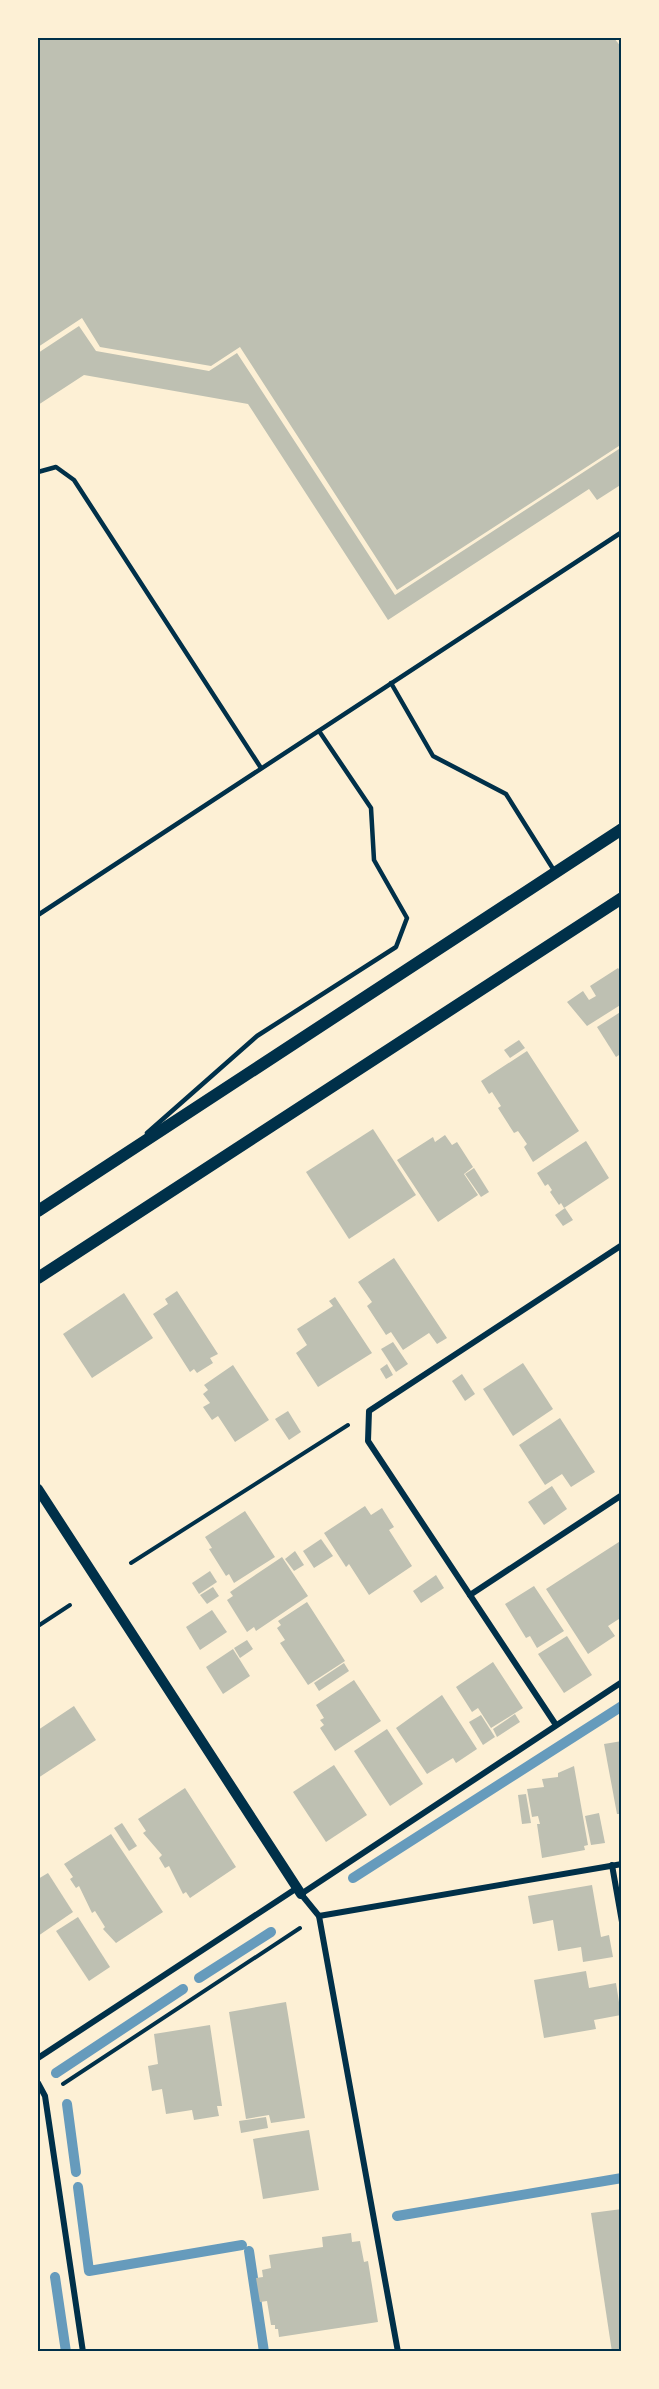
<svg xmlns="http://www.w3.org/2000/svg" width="659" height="2389" font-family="'Varela Round',sans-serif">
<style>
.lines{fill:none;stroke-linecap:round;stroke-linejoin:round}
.stream{stroke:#669bbc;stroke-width:10}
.building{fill:#bec0b2}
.path{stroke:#003049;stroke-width:4}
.service{stroke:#003049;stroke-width:4.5}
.minor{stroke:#003049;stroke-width:6}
.tertiary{stroke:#003049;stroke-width:10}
.secondary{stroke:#003049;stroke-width:12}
.neatline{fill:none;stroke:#003049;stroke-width:2}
</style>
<rect width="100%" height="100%" fill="#fdf0d5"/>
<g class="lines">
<g class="stream">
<path d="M353,1878L622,1706"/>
<path d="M199,1978L271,1932"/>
<path d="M56,2073L183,1989"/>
<path d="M67,2104L76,2172"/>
<path d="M78,2187L89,2271L242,2245"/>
<path d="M397,2216L622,2178"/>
<path d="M249,2251L264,2352"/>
<path d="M55,2277L66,2352"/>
</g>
</g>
<g class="building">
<path d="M38,38H614L622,48V444L397,590L240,347L211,366L100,347L82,318L38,347Z"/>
<path d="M79,326L96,351L209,371L237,353L395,595L622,447V484L597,500L589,489L388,620L248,404L84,375L38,405V353Z"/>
<path d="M618,968L622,973V1004L587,1026L567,1002L583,991L589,1000L596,996L590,986Z"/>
<path d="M622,1011V1053L616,1057L597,1027Z"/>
<path d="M519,1040L525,1048L510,1058L504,1050Z"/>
<path d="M527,1051L579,1131L533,1162L524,1147L527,1144L518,1131L514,1133L498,1108L501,1106L492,1092L489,1094L481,1081Z"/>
<path d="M373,1129L416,1195L349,1239L306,1172Z"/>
<path d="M445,1135L452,1145L457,1142L473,1167L464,1174L478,1195L438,1222L397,1160L433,1137L435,1142Z"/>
<path d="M586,1141L609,1178L564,1208L561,1203L559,1205L550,1192L552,1190L548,1184L545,1186L537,1173Z"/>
<path d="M474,1168L489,1192L481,1197L465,1174Z"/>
<path d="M565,1208L573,1220L563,1226L555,1215Z"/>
<path d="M394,1258L447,1338L437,1344L429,1333L403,1350L391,1332L386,1335L367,1306L372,1302L358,1282Z"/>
<path d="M177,1291L218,1354L210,1358L213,1363L197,1373L194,1369L190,1372L153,1314L168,1304L165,1299Z"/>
<path d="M124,1293L153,1338L92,1378L63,1334Z"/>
<path d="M335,1297L372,1353L318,1387L296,1353L307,1345L297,1329L333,1306L329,1301Z"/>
<path d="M393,1342L408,1364L396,1372L381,1349Z"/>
<path d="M523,1363L553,1409L513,1436L483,1389Z"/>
<path d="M387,1364L393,1375L386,1379L380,1369Z"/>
<path d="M233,1365L269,1420L235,1442L218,1416L212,1420L203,1407L210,1403L203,1394L208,1390L204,1385Z"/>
<path d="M462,1374L475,1394L465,1401L452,1381Z"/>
<path d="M288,1411L301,1432L289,1440L275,1419Z"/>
<path d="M560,1418L595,1472L571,1487L562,1474L545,1485L519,1445Z"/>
<path d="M552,1486L567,1509L544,1525L528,1502Z"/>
<path d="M365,1506L371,1515L382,1508L394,1527L389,1530L412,1566L369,1595L349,1564L346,1567L324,1533Z"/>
<path d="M245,1511L275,1557L234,1583L229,1574L226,1576L209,1549L212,1548L205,1537Z"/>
<path d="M321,1539L333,1556L314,1568L303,1551Z"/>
<path d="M622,1540V1617L608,1626L615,1636L588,1654L546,1589Z"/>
<path d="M295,1551L304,1565L294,1571L285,1559Z"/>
<path d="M282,1557L308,1596L256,1631L254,1627L247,1632L227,1600L233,1596L230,1592Z"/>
<path d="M210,1571L217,1582L199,1594L192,1583Z"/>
<path d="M436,1575L444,1588L421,1603L413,1591Z"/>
<path d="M534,1586L564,1631L537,1648L530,1636L526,1638L505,1604Z"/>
<path d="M213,1587L219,1596L207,1604L200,1595Z"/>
<path d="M307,1602L345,1661L308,1685L280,1643L285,1640L277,1628L281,1625L278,1621Z"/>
<path d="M212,1610L227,1632L200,1650L186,1627Z"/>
<path d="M567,1636L592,1675L564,1693L538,1654Z"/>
<path d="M247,1640L253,1649L240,1658L234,1648Z"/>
<path d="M233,1649L250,1676L223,1694L206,1667Z"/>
<path d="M493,1662L523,1708L491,1728L478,1708L472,1712L456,1687Z"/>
<path d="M344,1663L349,1671L319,1691L314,1683Z"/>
<path d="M354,1680L381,1721L335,1751L320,1728L324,1725L320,1720L324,1718L316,1705Z"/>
<path d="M442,1695L477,1749L456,1763L453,1758L427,1774L396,1728Z"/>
<path d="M74,1706L96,1740L38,1778V1730Z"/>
<path d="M515,1714L520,1722L497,1737L493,1729Z"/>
<path d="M481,1715L495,1737L483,1745L469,1722Z"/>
<path d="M387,1729L423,1784L390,1806L354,1751Z"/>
<path d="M622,1741V1814H617L604,1744Z"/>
<path d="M334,1765L367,1815L326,1842L293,1792Z"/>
<path d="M574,1766L588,1845L584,1846L585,1850L542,1858L537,1824H540L538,1816L532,1817L527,1789L544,1787L542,1779L558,1777V1773Z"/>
<path d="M185,1788L236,1867L190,1898L186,1892L183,1894L169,1866L165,1868L159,1858L162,1855L143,1833L146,1831L138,1819Z"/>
<path d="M526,1794L531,1823L522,1824L518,1795Z"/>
<path d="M599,1813L605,1843L591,1845L585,1816Z"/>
<path d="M122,1823L137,1846L129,1851L114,1828Z"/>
<path d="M111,1834L163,1912L116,1943L103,1929L105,1927L95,1911L92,1913L79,1886L76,1888L70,1879L73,1877L64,1864Z"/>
<path d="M48,1873L73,1912L38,1936V1879Z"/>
<path d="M592,1885L601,1937L609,1935L613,1957L583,1962L581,1947L558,1951L553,1920L533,1924L528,1896Z"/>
<path d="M78,1917L110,1967L89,1981L56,1931Z"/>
<path d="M586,1971L589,1988L616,1983L621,2015L594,2020L596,2029L544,2038L534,1980Z"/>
<path d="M286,2002L305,2118L271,2123L269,2115L246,2119L229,2012Z"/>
<path d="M210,2025L222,2106H217L219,2116L194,2120L192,2110L166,2114L162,2089L152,2091L148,2066L158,2064L154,2034Z"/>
<path d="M266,2117L268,2128L241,2133L239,2121Z"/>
<path d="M309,2130L319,2190L263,2199L253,2139Z"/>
<path d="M622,2209V2352H612L591,2213Z"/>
<path d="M351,2233L352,2242L360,2241L364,2262L368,2261L378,2322L279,2337L278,2329H275V2325H271L267,2301L260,2302L256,2278L263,2277L262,2270L271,2268L269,2255L323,2247L322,2237Z"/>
</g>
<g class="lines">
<g class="path">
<path d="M131,1563L348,1425"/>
<path d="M38,1626L70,1605"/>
<path d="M63,2084L300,1928"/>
</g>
<g class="service">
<path d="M38,472L56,467L74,480L261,768"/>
<path d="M391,683L433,756L506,794L555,872"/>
<path d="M38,915L622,532"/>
<path d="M147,1133L257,1036L396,947L407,918L374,860L371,808L319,731"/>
</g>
<g class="minor">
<path d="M470,1595L622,1495"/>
<path d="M556,1725L368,1441L369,1411L622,1245"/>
<path d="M612,1865L622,1922"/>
<path d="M319,1916L622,1864"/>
<path d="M38,2058L297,1888"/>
<path d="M38,2083L45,2096L83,2352"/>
<path d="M398,2352L319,1916L301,1894L622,1682"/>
</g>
<path class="tertiary" d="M38,1489L301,1894"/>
<g class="secondary">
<path d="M38,1211L622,829"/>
<path d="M38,1278L622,898"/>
</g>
</g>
<rect width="659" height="2389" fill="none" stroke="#fdf0d5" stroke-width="78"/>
<rect x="39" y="39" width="581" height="2311" class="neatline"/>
</svg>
